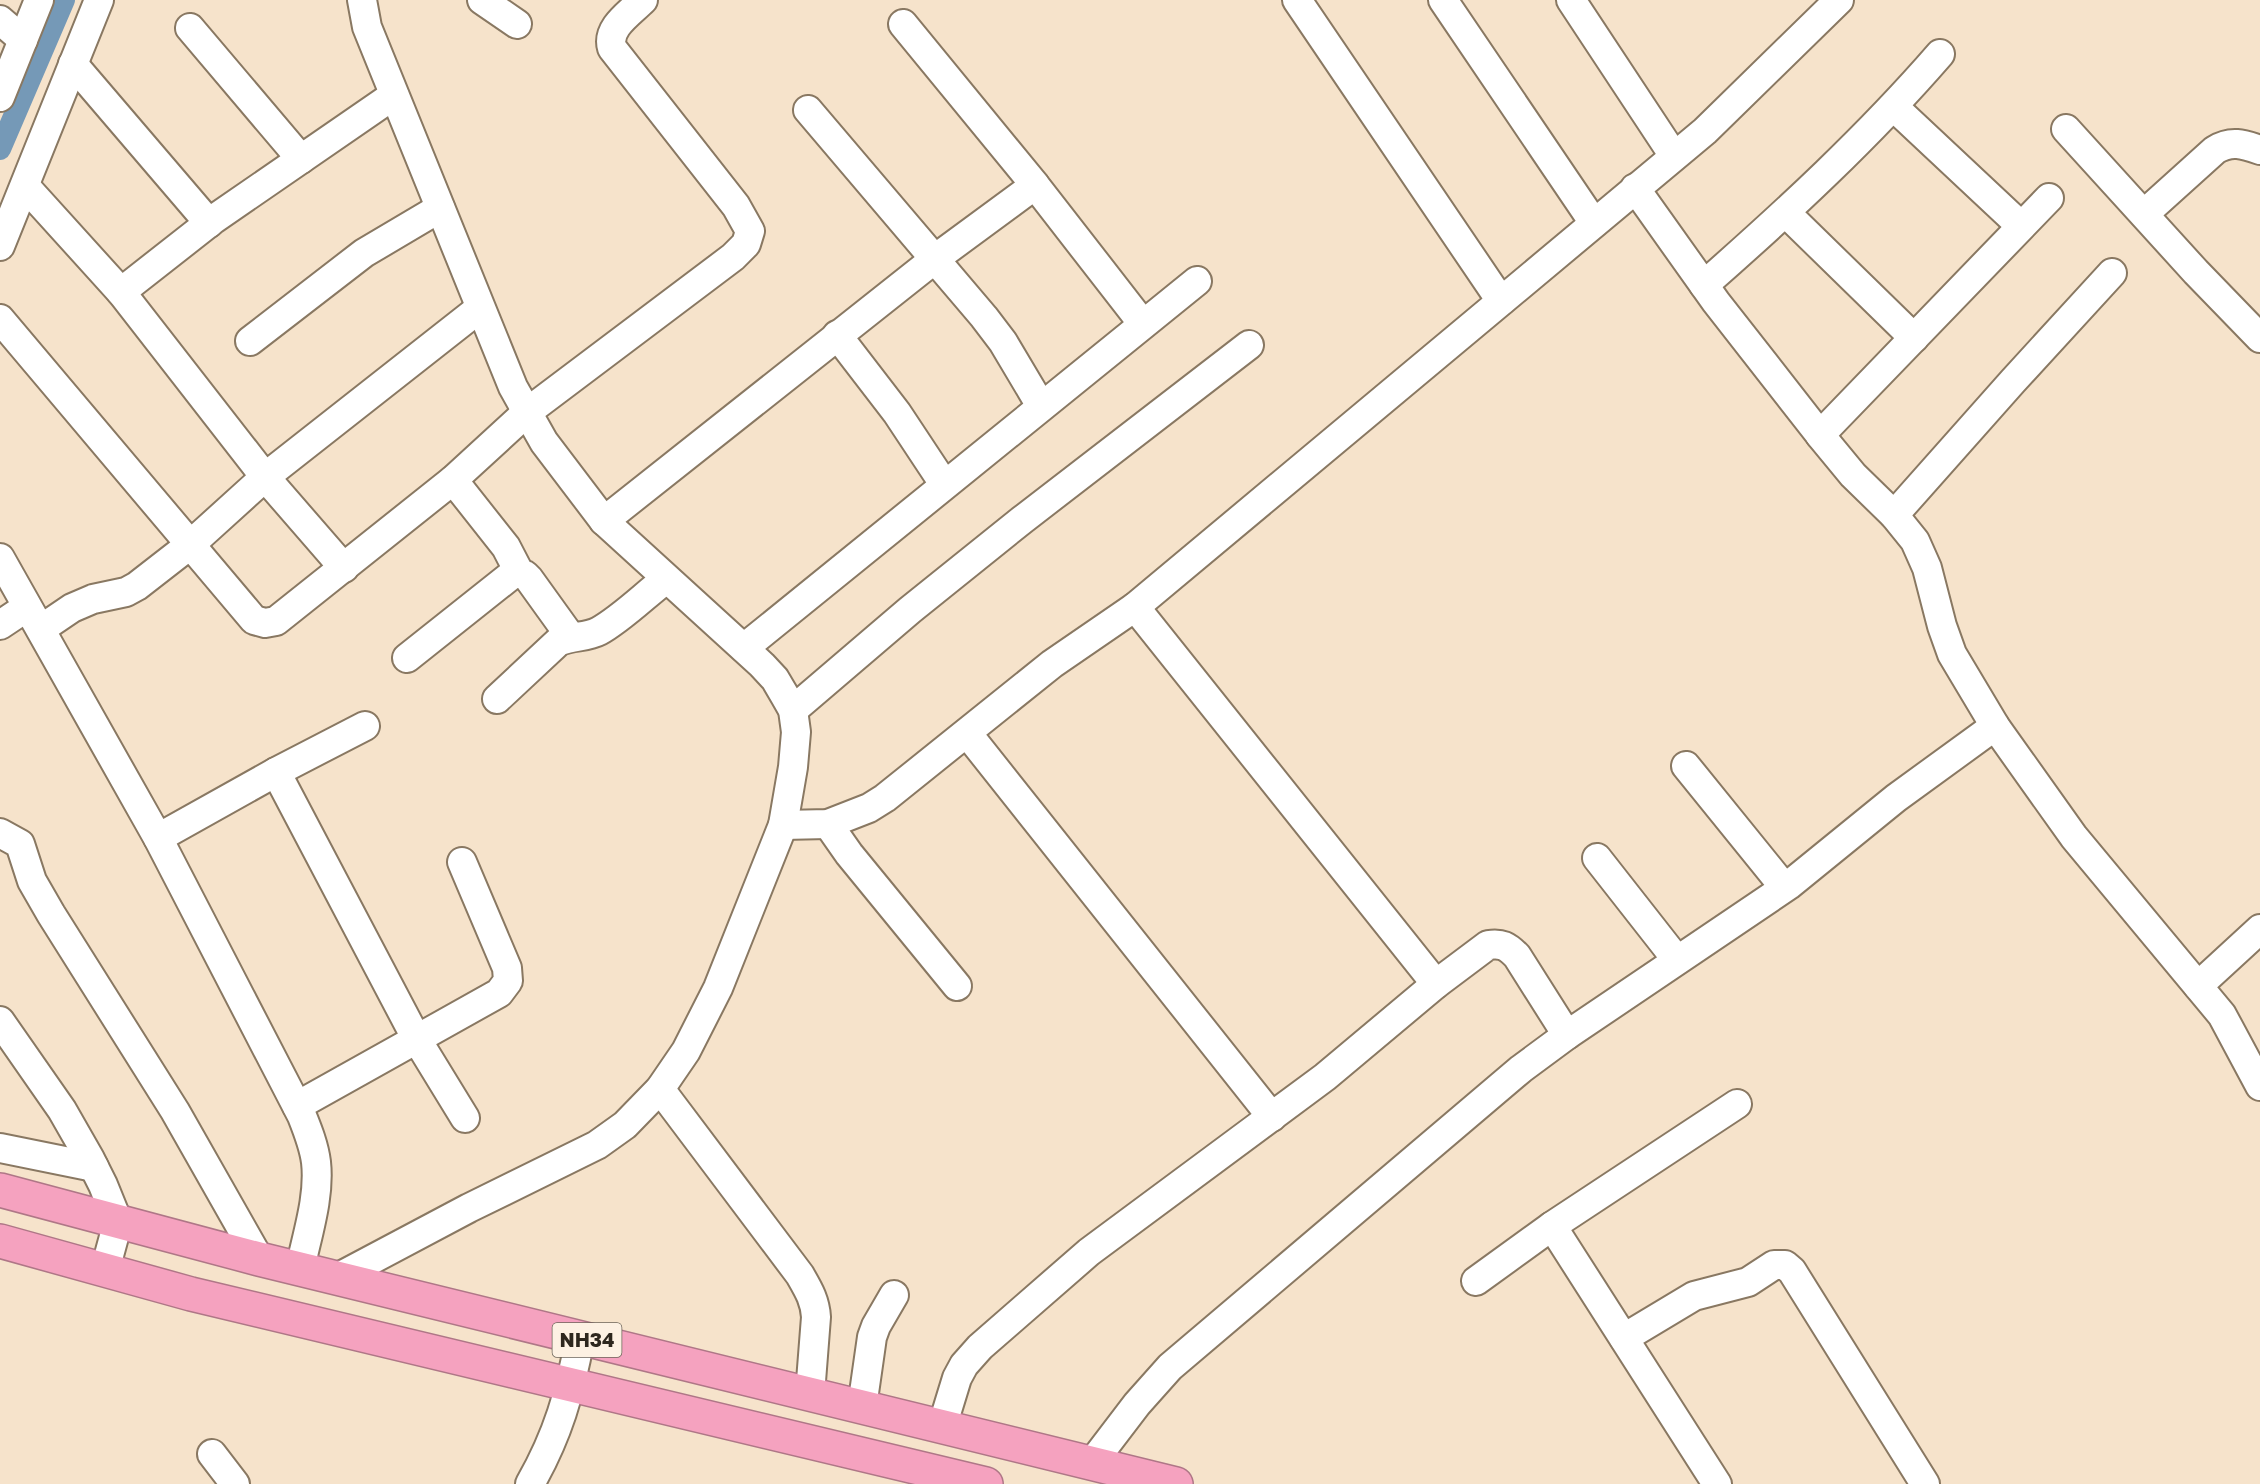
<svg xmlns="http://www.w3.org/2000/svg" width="2260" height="1484" font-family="'Golos Text',sans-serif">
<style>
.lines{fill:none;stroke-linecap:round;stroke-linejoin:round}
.canal{stroke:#7599b7;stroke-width:22}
.minor-casing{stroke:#897862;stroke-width:32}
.highway-casing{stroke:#af7787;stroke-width:36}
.minor{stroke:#fff;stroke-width:28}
.highway{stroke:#f5a2bf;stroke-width:33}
.labels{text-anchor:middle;stroke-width:5;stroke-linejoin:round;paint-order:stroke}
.shield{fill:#fdf1e3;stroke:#6c6459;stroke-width:1.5}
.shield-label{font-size:20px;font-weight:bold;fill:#2e271e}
</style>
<rect width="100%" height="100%" fill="#f6e3cb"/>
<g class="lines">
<path class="canal" d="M0,149L64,0"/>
<defs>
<g id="minor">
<path d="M482,0L517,24"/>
<path d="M1297,0L1501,301"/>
<path d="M1443,0L1594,223"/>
<path d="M1571,0L1674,156"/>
<path d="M0,20L23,40"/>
<path d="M903,24L1035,185L1143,324"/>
<path d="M190,28L301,159"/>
<path d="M73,64L209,223"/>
<path d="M0,97L39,0"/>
<path d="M1894,107L2021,226"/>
<path d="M808,110L984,317L1003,342L1041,406"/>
<path d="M2066,129L2196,272L2260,338"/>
<path d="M25,186L121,292L265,477L344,568"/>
<path d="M1635,188L1716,302L1820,435L1853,475L1894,515L1915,541L1927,568L1942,626L1952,654L1995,726L2074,837L2222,1015L2260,1086"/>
<path d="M1786,213L1914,338"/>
<path d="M2144,214L2215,150C2231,140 2243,144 2260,150"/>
<path d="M0,246L99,0"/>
<path d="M1704,285C1787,212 1868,137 1940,54"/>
<path d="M121,292L214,219L394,95"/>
<path d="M0,319L254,620L265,623L276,621L453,480L526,413L733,257L746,244L750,231L736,206L612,48C606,28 630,13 643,0"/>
<path d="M837,335L897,413L944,484"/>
<path d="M250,341L364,253L440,208"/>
<path d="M1820,435L2049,198"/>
<path d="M453,480L506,547L520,574"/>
<path d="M1894,515L2013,381L2112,273"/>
<path d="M604,521L936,258L1035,185"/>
<path d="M0,558L158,838L302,1116C308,1131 314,1146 316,1162C320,1197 307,1235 300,1269"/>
<path d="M1135,607L1436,984"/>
<path d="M0,625L27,607"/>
<path d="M41,629L72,608L93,599L126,592L137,586L191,544L265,477L480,308"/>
<path d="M744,648L1197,281"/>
<path d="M407,658L514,573L525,575L529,579L570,636"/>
<path d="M497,699L558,642C572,635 586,638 599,631C621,619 645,595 666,579"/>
<path d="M793,710L910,610L1022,520L1249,345"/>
<path d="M967,733L1272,1117"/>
<path d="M1686,766L1784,887"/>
<path d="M276,772L416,1038L465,1118"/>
<path d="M828,824L849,854L957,986"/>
<path d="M783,825L828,824L869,808L885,798L1052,664L1135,607L1705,131L1839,0"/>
<path d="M0,833L20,844L32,881L51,914L175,1111L259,1259"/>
<path d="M158,838L276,772L365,726"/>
<path d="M1597,858L1677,960"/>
<path d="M2198,986L2260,929"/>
<path d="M0,1021L62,1110L90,1159L103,1185L118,1222L105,1270"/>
<path d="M660,1089L800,1275C808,1289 815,1300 816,1317L810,1394"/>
<path d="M297,1106L499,993L508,981L507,968L462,862"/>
<path d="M0,1148L94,1167"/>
<path d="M1552,1226L1717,1484"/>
<path d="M337,1278L469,1208L597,1145L625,1125L660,1089L686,1051L718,988L783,825L793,767L796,732L793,710L785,696L775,679L762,665L604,521L544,442L513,387L367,27L362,0"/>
<path d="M1476,1281L1552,1226L1737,1104"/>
<path d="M1624,1338L1694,1296L1748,1282L1774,1265H1785L1792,1271L1925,1484"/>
<path d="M862,1407L872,1337L876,1326L894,1295"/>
<path d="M942,1427L957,1378L964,1365L980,1347L1089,1252L1325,1077L1436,984L1488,945C1502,943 1507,946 1517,956L1567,1035"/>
<path d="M212,1454L235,1484"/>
<path d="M1092,1463L1137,1404L1170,1367L1521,1069L1567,1035L1789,885L1896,798L1995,726"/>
<path d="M530,1484C558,1435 570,1393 580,1338"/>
</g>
<g id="highway">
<path d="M0,1190L259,1259L1176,1484"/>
<path d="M0,1241L191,1294L986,1484"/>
</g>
</defs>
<use href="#minor" class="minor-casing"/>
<use href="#highway" class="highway-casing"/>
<use href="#minor" class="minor"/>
<use href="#highway" class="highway"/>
</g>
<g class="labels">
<rect class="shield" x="552.5" y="1323" width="69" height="34" rx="4.5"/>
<g class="shield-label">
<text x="587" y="1347">NH34</text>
</g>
</g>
</svg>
